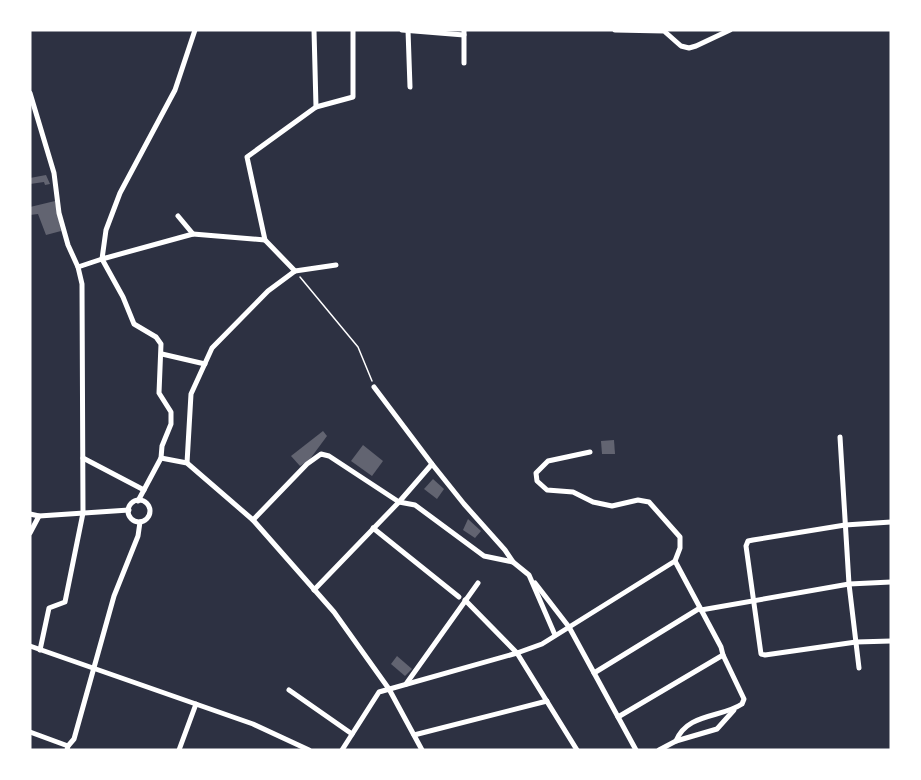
<svg xmlns="http://www.w3.org/2000/svg" width="921" height="780" font-family="'IBM Plex Sans',sans-serif">
<style>
.building{fill:#626471}
.lines{fill:none;stroke-linecap:round;stroke-linejoin:round}
.path{stroke:#fff;stroke-width:1.5}
.minor{stroke:#fff;stroke-width:5}
</style>
<rect width="100%" height="100%" fill="#2d3142"/>
<g class="building">
<path d="M46,175L50,184L45,185L44,182L30,184V178Z"/>
<path d="M55,201L61,231L46,235L38,214L30,215V207Z"/>
<path d="M323,431L327,436L310,459L300,466L291,456Z"/>
<path d="M614,440L615,454H602L601,441Z"/>
<path d="M363,445L383,461L372,476L351,461Z"/>
<path d="M433,479L444,489L437,499L424,489Z"/>
<path d="M468,519L481,531L475,538L463,530Z"/>
<path d="M397,656L412,669L405,676L391,664Z"/>
</g>
<g class="lines">
<path class="path" d="M300,277L358,347L372,381"/>
<g class="minor">
<path d="M402,30L464,35"/>
<path d="M408,30L410,87"/>
<path d="M464,30V63"/>
<path d="M615,30L664,31L681,46L689,48L696,46L730,30"/>
<path d="M30,93L54,173L59,213L68,245L78,267L82,284L83,513L65,602L49,608L40,650"/>
<path d="M316,107L353,97V30"/>
<path d="M178,216L193,234L102,259L106,230L120,193L175,90L195,30"/>
<path d="M193,234L265,240"/>
<path d="M78,267L102,259L123,297L134,324L156,337L161,344L159,393L171,412V424L162,446L161,458L138,501"/>
<path d="M295,271L265,240L247,157L316,107L314,30"/>
<path d="M162,354L205,364"/>
<path d="M374,387L432,464"/>
<path d="M840,437L849,584L859,668"/>
<path d="M83,458L144,490"/>
<path d="M161,458L187,463L253,520L334,612L389,689L422,750"/>
<path d="M187,463L191,394L212,348L268,291L295,271L336,265"/>
<circle cx="139" cy="511" r="11"/>
<path d="M30,514L39,516L129,510"/>
<path d="M253,520L307,464L321,454L329,456L399,502L415,505L484,556L513,562"/>
<path d="M891,522L845,525L753,540L748,541L746,546L761,654L765,655L856,642L891,641"/>
<path d="M373,528L459,597"/>
<path d="M30,533L39,516"/>
<path d="M675,561L721,647L723,655L744,699L742,704C721,718 687,713 676,741"/>
<path d="M535,583L569,627L636,750"/>
<path d="M314,590L399,502L432,464L464,504L505,550L513,562L529,575L555,635"/>
<path d="M465,600L517,653L577,750"/>
<path d="M701,610L849,584L891,582"/>
<path d="M30,646L253,724L309,750"/>
<path d="M594,673L700,608"/>
<path d="M406,684L478,583"/>
<path d="M289,690L352,734"/>
<path d="M618,717L723,655"/>
<path d="M30,732L68,746"/>
<path d="M414,735L547,701"/>
<path d="M67,750L68,746L74,739L114,596L138,536L140,522"/>
<path d="M179,750L196,704"/>
<path d="M342,750L379,692L517,653L542,644L675,561L680,548V537L649,502L638,500L612,506L593,502L573,492L547,490L537,481L536,473L548,461L590,452"/>
<path d="M659,750L676,741L717,729L734,710"/>
</g>
</g>
<rect width="921" height="780" fill="none" stroke="#ffffff" stroke-width="63"/>
</svg>
